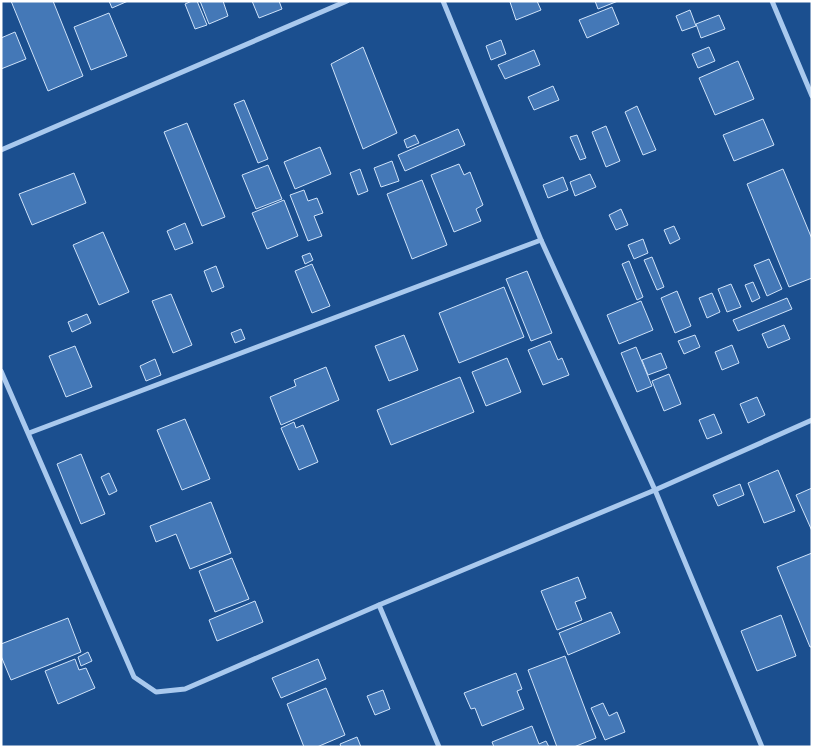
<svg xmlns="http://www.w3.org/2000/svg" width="813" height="748" font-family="'Exo 2',sans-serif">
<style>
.building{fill:#4478b7;stroke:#cfe3fa}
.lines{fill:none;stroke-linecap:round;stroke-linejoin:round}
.minor{stroke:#a9c9ee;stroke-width:5}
</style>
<rect width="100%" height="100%" fill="#1b4f8f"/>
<g class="building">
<path d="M11,1H53L83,76L48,91Z"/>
<path d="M109,1H128L112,8Z"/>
<path d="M192,1H197L207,25L195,29L185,4Z"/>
<path d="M200,1H223L228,16L209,24Z"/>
<path d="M252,1H279L282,9L259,18Z"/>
<path d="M512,1H537L541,10L516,20L510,2Z"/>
<path d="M595,1H618L598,9Z"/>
<path d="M612,7L619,24L587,38L579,20Z"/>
<path d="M690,10L696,26L682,31L676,16Z"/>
<path d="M109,13L127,56L91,70L74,27Z"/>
<path d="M719,15L725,29L701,38L696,24Z"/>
<path d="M15,32L26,59L1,69V38Z"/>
<path d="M501,40L506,54L491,60L486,46Z"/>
<path d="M363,47L397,133L363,149L331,64Z"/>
<path d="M709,47L715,61L698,68L692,54Z"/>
<path d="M534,50L540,65L505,79L498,65Z"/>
<path d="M738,61L754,99L715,115L699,78Z"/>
<path d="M553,86L559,100L534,110L528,97Z"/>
<path d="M244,100L268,159L258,163L234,104Z"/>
<path d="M637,106L656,150L643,155L625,112Z"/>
<path d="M763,119L774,145L734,161L723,135Z"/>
<path d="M187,123L225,217L202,226L164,132Z"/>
<path d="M606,126L620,161L606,167L592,132Z"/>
<path d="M458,129L465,145L405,171L398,155Z"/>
<path d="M415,135L419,143L407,148L404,140Z"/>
<path d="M577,135L586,158L580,160L570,137Z"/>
<path d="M320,147L331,174L295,189L284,162Z"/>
<path d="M392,161L399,181L381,187L374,168Z"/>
<path d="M459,164L464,175L470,172L483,205L476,209L481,221L454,232L431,175Z"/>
<path d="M268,165L282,199L256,209L242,175Z"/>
<path d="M360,169L368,191L358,195L350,173Z"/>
<path d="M783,169L812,239V278L789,287L747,184Z"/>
<path d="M74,173L86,203L32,225L19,194Z"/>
<path d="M590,174L596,187L575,196L570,182Z"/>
<path d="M563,177L568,190L548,198L543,185Z"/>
<path d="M422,180L447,245L412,259L387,194Z"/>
<path d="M304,190L308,201L317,198L323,213L314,216L322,236L308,241L290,195Z"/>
<path d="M284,200L298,236L267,249L252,213Z"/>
<path d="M621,209L628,225L616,230L609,215Z"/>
<path d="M185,223L193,243L175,250L167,231Z"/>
<path d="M674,226L680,239L670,244L664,230Z"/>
<path d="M103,232L129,292L99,305L73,245Z"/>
<path d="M643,239L648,253L634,259L628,245Z"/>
<path d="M310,253L313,260L305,264L302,256Z"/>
<path d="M652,257L664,287L657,290L644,260Z"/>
<path d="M769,259L782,289L767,296L754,265Z"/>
<path d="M629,261L643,297L637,300L622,264Z"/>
<path d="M312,264L330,306L312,313L295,271Z"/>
<path d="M216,266L224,287L212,292L204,271Z"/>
<path d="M527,271L552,333L531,341L506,279Z"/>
<path d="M753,282L760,298L752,302L745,285Z"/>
<path d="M731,284L741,307L727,312L718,289Z"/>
<path d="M504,287L524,337L459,363L439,313Z"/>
<path d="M677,291L691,326L675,333L661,298Z"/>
<path d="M712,293L720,312L707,318L699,298Z"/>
<path d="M171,294L192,345L173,353L152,301Z"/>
<path d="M787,298L792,309L738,331L733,320Z"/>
<path d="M641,301L653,330L619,344L607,315Z"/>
<path d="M87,314L91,323L72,332L68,322Z"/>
<path d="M784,325L790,339L768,348L762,334Z"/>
<path d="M241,329L245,339L235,343L231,333Z"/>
<path d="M404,335L418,370L389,381L375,346Z"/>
<path d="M695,335L700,347L684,354L678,341Z"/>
<path d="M550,341L558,360L562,358L569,375L543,385L528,350Z"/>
<path d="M732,345L739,363L722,370L715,352Z"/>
<path d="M75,346L92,387L66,397L49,356Z"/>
<path d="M636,347L652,386L637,392L621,353Z"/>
<path d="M661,353L667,368L648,375L642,360Z"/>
<path d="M507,358L521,392L486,406L472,372Z"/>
<path d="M155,359L161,375L146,381L140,366Z"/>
<path d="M326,367L339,400L281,425L270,397L296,386L294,380Z"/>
<path d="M669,374L681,404L664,411L652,381Z"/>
<path d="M460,377L474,412L391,445L377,410Z"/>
<path d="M757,397L765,415L748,423L740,404Z"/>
<path d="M714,414L722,433L707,439L699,420Z"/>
<path d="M185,419L210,479L182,490L157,430Z"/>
<path d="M294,422L296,428L303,425L318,462L299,470L281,428Z"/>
<path d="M81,454L105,514L81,524L57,464Z"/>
<path d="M778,470L795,511L764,523L748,483Z"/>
<path d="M109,473L117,491L109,495L101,477Z"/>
<path d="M740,484L744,495L718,506L713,495Z"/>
<path d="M812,488V531L796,495Z"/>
<path d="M211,502L231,553L190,569L176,534L156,542L150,526Z"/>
<path d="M812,553V647H810L777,567Z"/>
<path d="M232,558L249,599L215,612L199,571Z"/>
<path d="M578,577L586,598L575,602L582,620L557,630L541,591Z"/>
<path d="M255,601L263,622L217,641L209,620Z"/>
<path d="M611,612L620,633L568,655L559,633Z"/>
<path d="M781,615L796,656L757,671L741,631Z"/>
<path d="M68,618L81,652L11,680L1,656V644Z"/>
<path d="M88,652L92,661L81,666L78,657Z"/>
<path d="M565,656L596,738L574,747H557L528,670Z"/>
<path d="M75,659L79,670L86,668L95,688L58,704L45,671Z"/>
<path d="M318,659L326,679L281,698L272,678Z"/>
<path d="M516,673L522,689L517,691L524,709L482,726L475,708L471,709L464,693Z"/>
<path d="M326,688L345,735L317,747H304L287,704Z"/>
<path d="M383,690L390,709L375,715L367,696Z"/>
<path d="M603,703L609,716L617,712L625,732L605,740L591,708Z"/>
<path d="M532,726L539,744L546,741L549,747H494L492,742Z"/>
<path d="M357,737L361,747H341L340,744Z"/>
</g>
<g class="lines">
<g class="minor">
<path d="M443,1L541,240L655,490L762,747"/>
<path d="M772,1L812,96"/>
<path d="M1,150L347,1"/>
<path d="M1,371L134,677L156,692L185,689L379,605L655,490L812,420"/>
<path d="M29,433L541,240"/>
<path d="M379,605L439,747"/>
</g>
</g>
<rect width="813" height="748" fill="none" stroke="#ffffff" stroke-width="5"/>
</svg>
